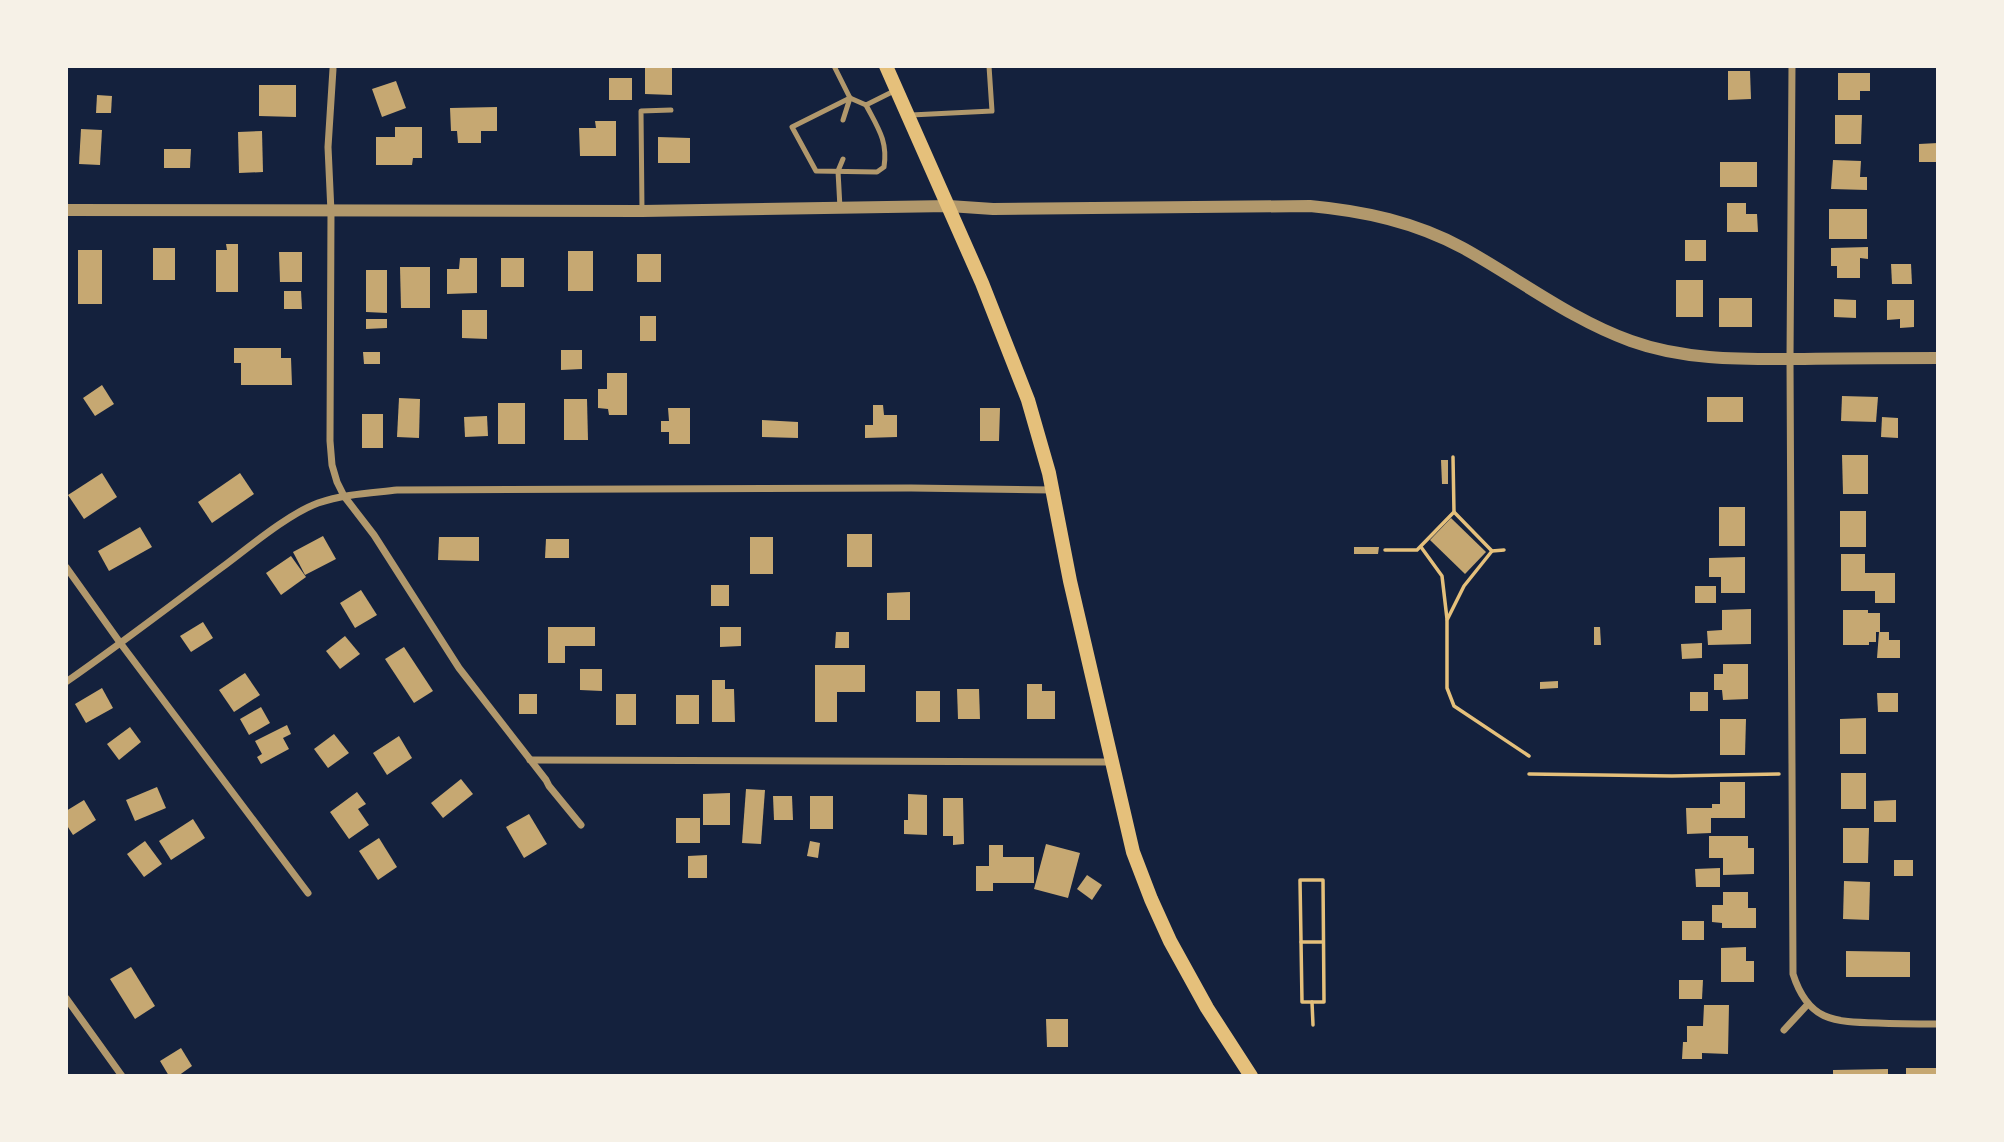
<svg xmlns="http://www.w3.org/2000/svg" width="2004" height="1142" font-family="Helvetica,sans-serif">
<style>
.building{fill:#c6a872}
.lines{fill:none;stroke-linecap:round;stroke-linejoin:round}
.path{stroke:#e5c07b;stroke-width:3.5}
.service{stroke:#b1986c;stroke-width:5}
.minor{stroke:#b1986c;stroke-width:7}
.tertiary{stroke:#b1986c;stroke-width:12}
.secondary{stroke:#e5c07b;stroke-width:14}
</style>
<rect width="100%" height="100%" fill="#14213d"/>
<g class="building">
<path d="M645,66H672V95L645,94Z"/>
<path d="M1728,71H1750L1751,99L1728,100Z"/>
<path d="M1838,73H1870V91H1860V100H1838Z"/>
<rect x="609" y="78" width="23" height="22"/>
<path d="M396,81L406,108L382,117L372,89Z"/>
<path d="M259,85H296V117L259,116Z"/>
<path d="M97,95L112,96L111,113H96Z"/>
<path d="M497,107V131H481V143H458L457,131H451L450,108Z"/>
<path d="M1835,115H1862L1861,144H1835Z"/>
<path d="M595,121H616V156H580L579,128H596Z"/>
<path d="M395,127H422V158H413L412,165H376V137H395Z"/>
<path d="M81,129L102,130L100,165L79,164Z"/>
<path d="M262,131L263,172L239,173L238,132Z"/>
<path d="M658,137L690,138V163H658Z"/>
<path d="M1938,143V162H1919V144Z"/>
<path d="M164,149H191L190,168H164Z"/>
<path d="M1833,160L1861,161L1860,177H1867V190L1831,189Z"/>
<rect x="1720" y="162" width="37" height="25"/>
<path d="M1727,203H1746V214H1757L1758,232H1727Z"/>
<rect x="1829" y="209" width="38" height="30"/>
<rect x="1685" y="240" width="21" height="21"/>
<path d="M226,244H238V292H216V250H227Z"/>
<path d="M1868,247V259L1860,258V278H1837V266H1831V248Z"/>
<rect x="153" y="248" width="22" height="32"/>
<rect x="78" y="250" width="24" height="54"/>
<rect x="568" y="251" width="25" height="40"/>
<path d="M279,252H302V282H280Z"/>
<rect x="637" y="254" width="24" height="28"/>
<path d="M460,258H477V293L447,294V269H459Z"/>
<rect x="501" y="258" width="23" height="29"/>
<path d="M1891,264H1911L1912,284H1892Z"/>
<path d="M400,267H430V308H401Z"/>
<path d="M366,270H387V313L366,312Z"/>
<rect x="1676" y="280" width="27" height="37"/>
<path d="M284,291H301L302,309H284Z"/>
<rect x="1719" y="298" width="33" height="29"/>
<path d="M1834,299L1856,300V318L1834,317Z"/>
<path d="M1887,300H1914V327L1900,328V319L1887,320Z"/>
<path d="M462,310H487V339L462,338Z"/>
<rect x="640" y="316" width="16" height="25"/>
<path d="M366,319H387V328L366,329Z"/>
<path d="M234,348H281V358H291L292,385H241V363H234Z"/>
<path d="M561,350H582V369L561,370Z"/>
<path d="M363,352H380V364H364Z"/>
<path d="M607,373H627V415H609L608,409L598,408V389H607Z"/>
<path d="M102,385L114,404L95,416L83,398Z"/>
<path d="M1842,396L1878,397L1876,422L1841,421Z"/>
<rect x="1707" y="397" width="36" height="25"/>
<path d="M399,398L420,399L419,438L397,437Z"/>
<path d="M564,399H587L588,440H564Z"/>
<rect x="498" y="403" width="27" height="41"/>
<path d="M873,405H883L884,415H897V437L865,438V425H873Z"/>
<path d="M668,408H690V444H669V432H661V421H669Z"/>
<path d="M980,408H1000L999,441H980Z"/>
<rect x="362" y="414" width="21" height="34"/>
<path d="M487,416L488,436L465,437L464,417Z"/>
<path d="M1882,417L1898,418V438L1881,437Z"/>
<path d="M762,420L798,422V438L762,437Z"/>
<path d="M1842,455H1868V494H1843Z"/>
<path d="M1441,460H1448V484H1442Z"/>
<path d="M102,473L117,497L84,519L68,495Z"/>
<path d="M240,473L254,494L212,523L198,502Z"/>
<rect x="1719" y="507" width="26" height="39"/>
<rect x="1840" y="511" width="26" height="36"/>
<path d="M1451,518L1486,552L1465,574L1430,540Z"/>
<path d="M140,527L152,547L109,571L98,551Z"/>
<rect x="847" y="534" width="25" height="33"/>
<path d="M323,536L336,559L305,575L293,552Z"/>
<path d="M439,537H479V561L438,560Z"/>
<rect x="750" y="537" width="23" height="37"/>
<path d="M546,539H569V558H545Z"/>
<path d="M1354,547H1379L1378,554H1354Z"/>
<path d="M1841,554H1865V573H1895V603H1875V591H1841Z"/>
<path d="M291,556L306,577L281,595L266,573Z"/>
<path d="M1745,557V593H1721V577H1709V558Z"/>
<rect x="711" y="585" width="18" height="21"/>
<rect x="1695" y="586" width="21" height="17"/>
<path d="M361,590L377,615L355,628L340,603Z"/>
<path d="M910,592V620H887V593Z"/>
<path d="M1751,609V644L1708,645L1707,631L1722,630V610Z"/>
<path d="M1843,610H1868V613H1880V632H1876V642H1869V645H1843Z"/>
<path d="M203,622L213,638L191,652L180,636Z"/>
<path d="M548,627H595V646H565V663H548Z"/>
<path d="M720,627H741V646L720,647Z"/>
<path d="M1594,627H1600L1601,645H1594Z"/>
<path d="M836,632H849V648H835Z"/>
<path d="M1879,632H1889V640H1900V658H1877Z"/>
<path d="M345,636L360,654L340,669L326,651Z"/>
<path d="M1702,643V658L1682,659L1681,644Z"/>
<path d="M404,647L433,691L414,703L385,659Z"/>
<path d="M1723,664H1748V699L1723,700L1722,690H1714V674H1723Z"/>
<path d="M815,665H865V692H837V722H815Z"/>
<path d="M580,669H602V691L580,690Z"/>
<path d="M245,673L260,695L234,712L219,690Z"/>
<path d="M712,680H725V689H734L735,722H712Z"/>
<path d="M1558,681V688L1540,689V682Z"/>
<path d="M1027,684H1042V691H1055V719H1027Z"/>
<path d="M102,688L113,708L86,723L75,704Z"/>
<path d="M957,689H979L980,719H958Z"/>
<rect x="916" y="691" width="24" height="31"/>
<rect x="1690" y="692" width="18" height="19"/>
<path d="M1877,693H1898V712H1878Z"/>
<rect x="519" y="694" width="18" height="20"/>
<rect x="616" y="694" width="20" height="31"/>
<rect x="676" y="695" width="23" height="29"/>
<path d="M261,707L270,723L249,735L240,719Z"/>
<path d="M1866,718V754H1840V719Z"/>
<path d="M1720,719H1746L1745,755H1720Z"/>
<path d="M287,725L291,734L283,738L289,749L261,764L257,757L262,754L255,741Z"/>
<path d="M130,727L141,742L119,760L107,744Z"/>
<path d="M334,734L349,753L328,768L314,749Z"/>
<path d="M399,736L412,758L387,775L373,753Z"/>
<rect x="1841" y="773" width="25" height="36"/>
<path d="M461,779L473,794L443,818L431,803Z"/>
<path d="M1720,782H1745V818H1711V833L1687,834L1686,808H1712V804H1720Z"/>
<path d="M157,787L166,808L135,821L126,800Z"/>
<path d="M746,789L765,790L761,844L742,843Z"/>
<path d="M357,792L366,804L358,809L369,825L349,839L330,812Z"/>
<path d="M730,793V825H703V794Z"/>
<path d="M908,794L927,795V835L904,834V820H908Z"/>
<path d="M773,796H792L793,820H774Z"/>
<rect x="810" y="796" width="23" height="33"/>
<path d="M943,798H963L964,844L953,845V836H943Z"/>
<path d="M84,800L96,820L73,835L66,824V811Z"/>
<path d="M1896,800V822H1874V801Z"/>
<path d="M529,814L547,844L524,858L506,827Z"/>
<rect x="676" y="818" width="24" height="25"/>
<path d="M193,819L205,838L171,860L159,841Z"/>
<path d="M1843,828H1869L1868,863H1843Z"/>
<path d="M1709,836H1748V848H1754V874L1723,875V858H1709Z"/>
<path d="M379,838L397,867L378,880L359,851Z"/>
<path d="M145,841L162,864L144,877L127,854Z"/>
<path d="M810,841L820,843L818,858L807,856Z"/>
<path d="M1046,844L1080,853L1068,898L1034,889Z"/>
<path d="M989,845H1003V857H1034V883H993V891H976V866H989Z"/>
<path d="M707,855V878H688V856Z"/>
<rect x="1894" y="860" width="19" height="16"/>
<path d="M1720,868V887H1696L1695,869Z"/>
<path d="M1087,875L1102,885L1092,900L1077,889Z"/>
<path d="M1844,881L1870,882L1869,920L1843,919Z"/>
<path d="M1723,892H1748V908H1756V928H1722V923L1712,922V905H1723Z"/>
<rect x="1682" y="921" width="22" height="19"/>
<path d="M1746,947V961H1754V982H1721V948Z"/>
<path d="M1846,951L1910,952V977H1846Z"/>
<path d="M131,967L155,1006L135,1019L110,979Z"/>
<path d="M1679,980H1703L1702,999H1679Z"/>
<path d="M1704,1005H1729L1728,1054L1702,1053V1059H1682L1683,1042H1687V1026H1703Z"/>
<path d="M1046,1019H1068V1047H1047Z"/>
<path d="M181,1048L192,1066L178,1076H169L160,1061Z"/>
<rect x="1906" y="1068" width="32" height="8"/>
<path d="M1888,1069V1076H1833V1070Z"/>
</g>
<g class="lines">
<g class="path">
<path d="M1454,512L1492,551L1504,550"/>
<path d="M1421,547L1442,576L1447,619"/>
<path d="M1385,550H1417L1454,512L1453,457"/>
<path d="M1492,551L1464,586L1447,620V688L1454,706L1529,756"/>
<path d="M1529,774L1672,776L1779,774"/>
<path d="M1300,880H1323L1324,1002H1302Z"/>
<path d="M1301,942H1323"/>
<path d="M1312,1002L1313,1025"/>
</g>
<g class="service">
<path d="M834,66L850,98L866,105L894,91"/>
<path d="M850,98L792,127L816,171L877,172L884,167C888,141 878,128 866,105"/>
<path d="M911,115L992,111L989,66"/>
<path d="M843,120L850,98"/>
<path d="M840,208L838,171L843,159"/>
<path d="M642,211L641,111L671,110"/>
</g>
<g class="minor">
<path d="M1792,66L1790,359L1793,974C1808,1021 1833,1022 1878,1023C1898,1024 1917,1024 1938,1024"/>
<path d="M333,69L328,147L331,212L330,441L332,465L337,482L344,496L374,535L459,668L546,780L549,786L581,825"/>
<path d="M66,567L121,644L308,893"/>
<path d="M66,682C119,645 170,606 221,568C248,548 288,514 318,503C344,494 371,493 397,490L911,488L1052,490"/>
<path d="M530,760L1112,762"/>
<path d="M66,998L122,1076"/>
<path d="M1784,1030L1808,1004"/>
</g>
<path class="tertiary" d="M66,210L642,211L949,206L993,209L1310,206C1364,211 1415,222 1463,248C1519,279 1570,319 1631,341C1686,361 1746,359 1804,359C1849,358 1893,358 1938,358"/>
<path class="secondary" d="M886,66L982,283L1028,400L1049,473L1070,581L1133,852L1151,899L1170,941L1207,1008L1251,1076"/>
</g>
<rect width="2004" height="1142" fill="none" stroke="#f6f1e7" stroke-width="136"/>
</svg>
